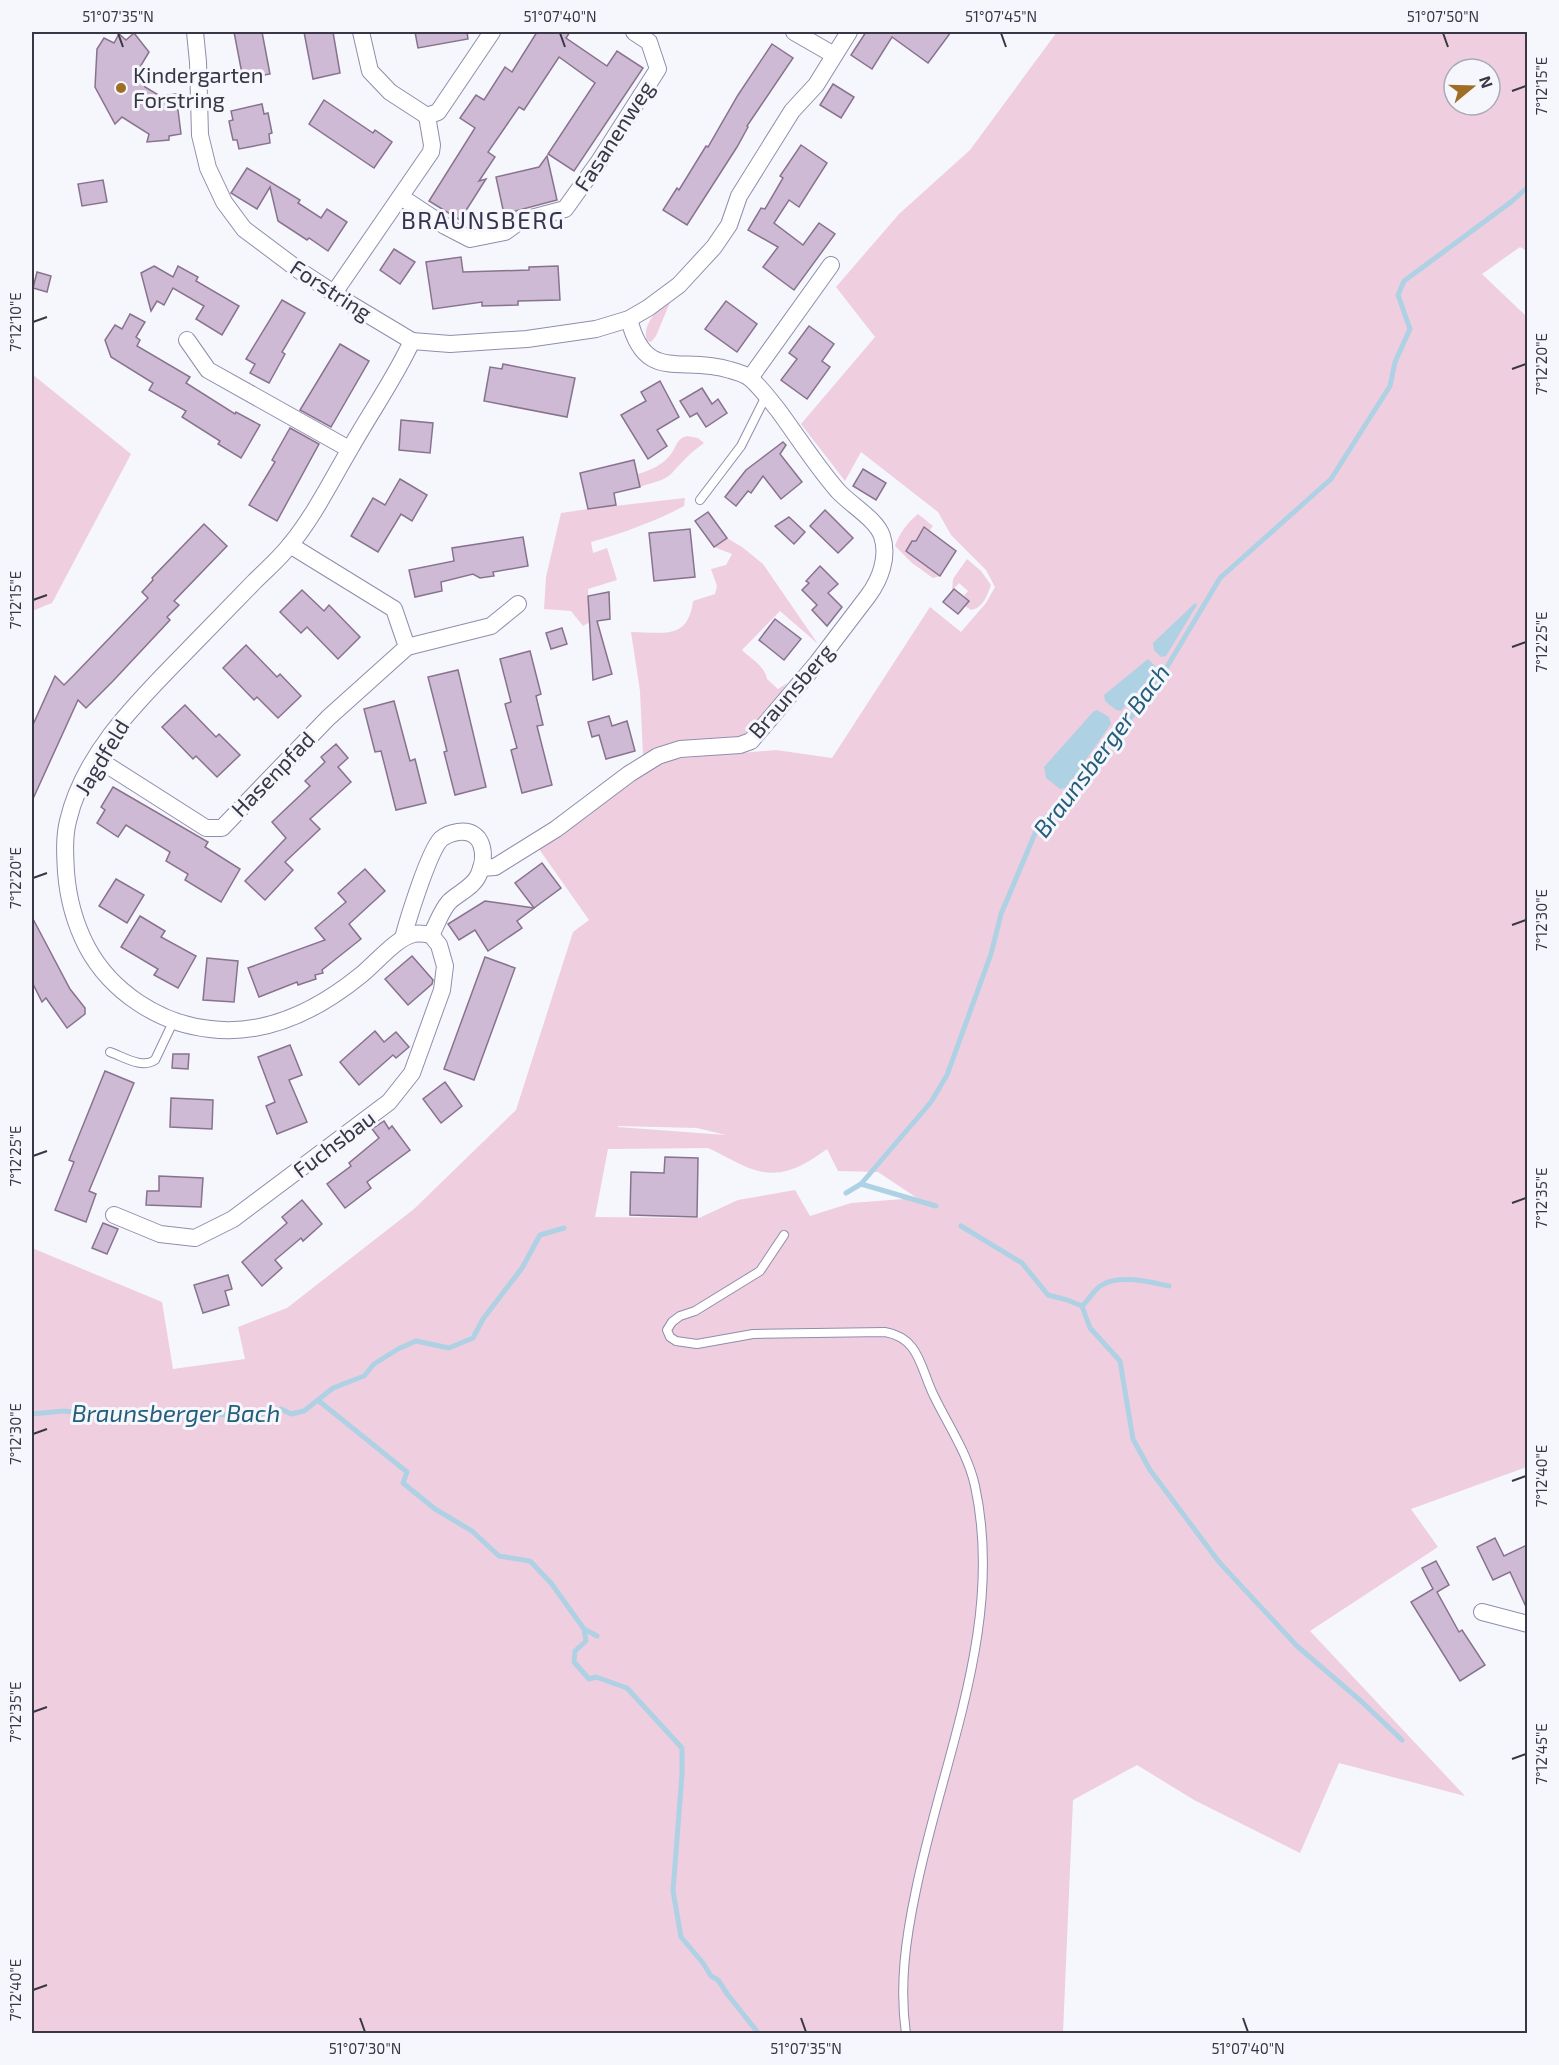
<svg xmlns="http://www.w3.org/2000/svg" width="1559" height="2065" font-family="'Exo 2',sans-serif">
<style>
.green{fill:#efcfdf;fill-rule:evenodd}
.water{fill:#aed1e4}
.lines{fill:none;stroke-linecap:round;stroke-linejoin:round}
.stream{stroke:#aed1e4;stroke-width:5}
.building{fill:#cfbad6;stroke:#88738e;stroke-width:1.5}
.service-casing{stroke:#908dad;stroke-width:10}
.minor-casing{stroke:#908dad;stroke-width:18}
.service{stroke:#fff;stroke-width:8}
.minor{stroke:#fff;stroke-width:16}
.ticks{fill:none;stroke:#393745;stroke-width:2}
.poi-dot{fill:#a06d24;stroke:#f6f6fd;stroke-width:2}
.labels{text-anchor:middle;stroke-width:6;stroke-linejoin:round;paint-order:stroke}
.poi-label{font-size:22px;fill:#393745;stroke:#f6f6fd;text-anchor:start}
.street-label{font-size:22px;fill:#393745;stroke:#f6f6fd}
.neighbourhood-label{font-size:24px;letter-spacing:1.5px;fill:#36324d;stroke:#f6f6fd}
.water-label{font-size:24px;font-style:italic;fill:#225d79;stroke:#f6f6fd}
.neatline{fill:none;stroke:#393745;stroke-width:2}
.ticks-label{font-size:15px;text-anchor:middle;fill:#393745}
</style>
<rect width="100%" height="100%" fill="#f6f6fd"/>
<g class="green">
<path d="M1057,32H1527V251L1520,247L1482,274L1528,318L1527,1467L1411,1509L1438,1547L1310,1631L1465,1796L1339,1763L1300,1853L1194,1800L1137,1765L1073,1800L1063,2033H32V1248L162,1302L173,1369L245,1359L238,1327L287,1308L414,1209L516,1110L573,932L589,920L539,849L649,771L671,759L776,750L832,758L930,607L961,632L986,603L995,587L986,570L951,535L938,512L861,452L845,481L801,424L875,337L836,287L899,214L970,150ZM1454,69H1490V105H1454ZM618,1126L697,1128L726,1135L618,1127ZM708,1148C724,1155 739,1165 755,1170C783,1179 805,1165 827,1149L838,1171L878,1172L917,1198L851,1203L810,1216L795,1190L738,1200L699,1218L595,1217L608,1149Z"/>
<path d="M671,300L656,336L651,342L647,341C641,326 658,307 671,300Z"/>
<path d="M32,374L131,454L52,603L32,611Z"/>
<path d="M687,436L698,438L704,443C691,452 682,462 672,473C665,481 650,483 640,487L638,474C651,470 663,465 671,454C677,446 676,439 687,436Z"/>
<path d="M685,498L684,506C654,522 623,533 591,542L593,553L607,548L617,580L588,589L590,622L583,626L571,611L544,609L546,577L561,513L588,509Z"/>
<path d="M918,514L933,526L929,531L924,527L916,541H912L908,548L909,553L940,576L933,578L912,563L895,546C899,534 907,523 918,514Z"/>
<path d="M727,538L742,547L763,564L818,644L780,611L742,650C751,659 765,666 767,679L778,689L787,683C774,703 762,729 739,738L643,756L640,691L631,632C663,632 688,641 693,601L715,594L717,586L711,569L726,565L732,554L714,547Z"/>
<path d="M967,559L981,571L991,585C987,596 983,608 971,610L965,606L969,601L964,596L968,591L959,583L952,591L953,579Z"/>
</g>
<g class="water">
<path d="M1195,603L1197,605L1166,656L1161,657L1154,650L1153,643Z"/>
<path d="M1148,659L1155,666L1156,670L1121,711L1116,710L1105,701L1104,695Z"/>
<path d="M1097,710L1109,717L1111,724L1066,788L1060,789L1046,778L1044,767L1093,712Z"/>
</g>
<g class="lines">
<g class="stream">
<path d="M861,1184L936,1206"/>
<path d="M846,1193L861,1184L931,1102L947,1075L991,954L1001,914L1039,824L1068,796L1155,687L1220,578L1331,479L1390,386L1395,362L1410,329L1398,295L1404,281L1511,202L1528,187"/>
<path d="M961,1226L1022,1263L1048,1295L1067,1300L1082,1306L1090,1328L1120,1361L1133,1439L1150,1470L1219,1562L1297,1646L1362,1702L1402,1740"/>
<path d="M1082,1306C1089,1300 1094,1289 1102,1285C1119,1274 1151,1282 1169,1286"/>
<path d="M319,1401L407,1472L403,1483L435,1509L472,1531L499,1556L530,1561L551,1583L584,1629L586,1641L575,1651L574,1662L589,1679L596,1677L627,1688L682,1748V1774L673,1891L681,1937L703,1963L711,1976L718,1980L728,1995L759,2034"/>
<path d="M32,1414L63,1411L85,1413L145,1411L204,1412L246,1418L281,1409L291,1414L304,1411L333,1388L364,1376L374,1364L398,1349L416,1341L449,1348L473,1338L483,1319L522,1268L540,1235L564,1228"/>
<path d="M584,1629L597,1636"/>
</g>
</g>
<g class="building">
<path d="M234,32H262L270,74L243,79Z"/>
<path d="M304,32H333L340,73L313,79Z"/>
<path d="M415,32H467L468,39L418,48Z"/>
<path d="M537,32H570L566,38L607,66L617,51L643,68L574,171L548,154L595,83L559,57L524,110L519,107L488,152L495,157L479,181L486,179L460,220L429,201L475,128L460,118L476,95L484,100L505,67L512,72Z"/>
<path d="M866,32H951L928,63L892,37L872,69L851,55Z"/>
<path d="M134,33L149,52L140,67V76L145,87L160,96L176,94L181,134L169,136V140L147,142L149,134L122,117L115,124L95,87L97,49L104,38L114,43L119,34L126,40Z"/>
<path d="M772,44L793,58L747,126L748,127L737,147L687,225L663,210L677,188L679,190L706,146L708,147L738,95Z"/>
<path d="M833,84L854,97L841,118L820,105Z"/>
<path d="M324,100L373,133L375,130L392,142L374,168L309,124Z"/>
<path d="M262,104L264,114L268,113L272,133L269,134L270,143L239,149L237,140H233L231,131L229,121L233,120L231,111Z"/>
<path d="M801,145L827,163L799,207L789,200L774,223L803,245L819,223L835,234L794,290L763,267L778,247L748,230L761,208L765,209L783,178L780,176Z"/>
<path d="M547,156L557,200L504,214L496,177L539,167Z"/>
<path d="M247,168L300,200L298,203L321,218L327,209L347,222L328,251L309,238L307,240L278,221L270,187L257,209L231,193Z"/>
<path d="M103,180L107,202L82,206L78,184Z"/>
<path d="M394,249L415,262L400,284L380,270Z"/>
<path d="M461,257L463,272L529,270V267L558,266L560,300L518,301V305L482,306V302L433,309L426,262Z"/>
<path d="M154,266L173,277L178,266L198,277L196,281L239,306L222,335L196,319L204,306L173,288L164,305L157,301L151,311L141,273Z"/>
<path d="M37,272L51,276L47,292L33,288Z"/>
<path d="M282,300L305,313L282,352L285,354L269,383L250,373L255,364L246,359Z"/>
<path d="M726,301L757,324L737,352L705,329Z"/>
<path d="M130,314L145,322L136,337L140,340L137,346L190,377L186,383L235,414L236,412L260,425L241,458L218,444L220,441L182,417L186,411L149,390L153,383L111,357L105,340L115,325L122,329Z"/>
<path d="M809,326L834,344L822,361L830,367L807,399L781,380L797,359L789,353Z"/>
<path d="M340,344L369,361L331,427L300,410Z"/>
<path d="M503,364L575,378L567,417L484,401L490,367L502,369Z"/>
<path d="M660,381L679,417L657,430L667,446L648,459L621,415L646,401L641,392Z"/>
<path d="M702,388L712,404L718,399L727,413L706,427L697,413L690,417L680,401Z"/>
<path d="M401,420L433,423L430,453L399,450Z"/>
<path d="M290,428L319,444L277,521L249,505L275,462L272,460Z"/>
<path d="M783,442L786,445L780,454L802,482L781,499L763,476L751,493L748,491L736,506L725,497L746,470Z"/>
<path d="M634,460L640,487L614,493L616,505L588,509L580,473Z"/>
<path d="M863,469L886,483L876,500L853,486Z"/>
<path d="M400,479L427,495L412,521L401,514L378,552L351,536L373,498L385,505Z"/>
<path d="M825,510L853,538L838,553L810,526Z"/>
<path d="M708,512L727,538L714,547L695,521Z"/>
<path d="M789,517L805,532L794,544L775,526Z"/>
<path d="M204,524L227,546L174,601L179,605L167,617L170,620L113,681L86,708L78,700L32,801V727L55,676L64,685L74,675L148,598L142,592L153,580L152,578Z"/>
<path d="M924,527L956,551L940,576L906,551L912,541H916Z"/>
<path d="M690,529L695,577L654,581L649,533Z"/>
<path d="M523,537L528,566L493,572L494,576L480,578L473,574L441,582L442,591L415,597L409,570L454,561L452,548Z"/>
<path d="M820,566L838,584L828,593L842,607L827,626L812,610L817,605L802,590L809,583L806,581Z"/>
<path d="M954,589L969,601L958,614L943,602Z"/>
<path d="M302,590L324,611L329,605L360,637L338,659L307,627L301,633L280,612Z"/>
<path d="M609,592L610,619L597,621L612,674L593,680L588,596Z"/>
<path d="M775,619L801,639L784,660L759,640Z"/>
<path d="M562,628L567,644L551,649L546,633Z"/>
<path d="M246,645L277,677L280,674L301,696L278,718L257,697L254,700L223,668Z"/>
<path d="M530,651L541,694L536,696L543,725L537,726L552,785L522,793L511,750L517,748L505,704L511,702L500,659Z"/>
<path d="M458,670L486,787L455,795L444,752L447,751L428,677Z"/>
<path d="M394,701L410,761L415,759L426,803L396,810L381,751L375,752L364,709Z"/>
<path d="M185,705L216,737L219,734L240,755L217,777L196,756L193,759L162,727Z"/>
<path d="M609,716L612,726L627,721L635,751L606,759L599,735L592,737L588,722Z"/>
<path d="M336,744L348,758L338,767L351,782L310,819L320,829L285,862L293,870L265,900L245,881L286,838L272,822L310,786L305,781L325,762L321,757Z"/>
<path d="M113,787L208,842L205,847L240,869L221,902L185,880L188,874L166,861L170,852L126,825L118,837L97,823L105,810L101,807Z"/>
<path d="M542,863L561,888L534,908L515,883Z"/>
<path d="M365,869L385,891L349,924L361,939L322,970L323,973L315,975L316,979L298,985L297,982L259,997L248,968L325,940L315,928L346,902L338,893Z"/>
<path d="M116,879L144,895L127,923L99,906Z"/>
<path d="M485,901L534,908L517,921L522,928L488,951L475,930L459,940L448,924Z"/>
<path d="M140,916L165,931L161,937L196,956L178,988L154,975L158,969L121,947Z"/>
<path d="M32,917L70,989L85,1008V1014L67,1028L46,998L42,1002L32,982Z"/>
<path d="M412,956L433,980L432,984L408,1005L385,979Z"/>
<path d="M485,957L515,968L474,1080L444,1069Z"/>
<path d="M207,958L238,961L234,1002L203,1000Z"/>
<path d="M375,1031L384,1042L396,1032L409,1047L396,1058L393,1055L359,1085L340,1062Z"/>
<path d="M290,1045L302,1075L289,1080L307,1122L277,1134L266,1106L275,1102L258,1057Z"/>
<path d="M173,1054H189L188,1069L172,1068Z"/>
<path d="M105,1071L134,1083L89,1191L96,1194L86,1222L55,1210L74,1162L69,1160Z"/>
<path d="M445,1082L462,1106L441,1123L423,1099Z"/>
<path d="M171,1098L213,1100L212,1129L170,1127Z"/>
<path d="M384,1121L389,1129L392,1126L410,1150L367,1182L371,1188L345,1208L327,1184L351,1166L349,1163L379,1138L372,1129Z"/>
<path d="M665,1157L698,1158L697,1217L630,1215L631,1172L664,1173Z"/>
<path d="M159,1176L203,1178L201,1207L146,1205L147,1191H159Z"/>
<path d="M302,1200L322,1224L303,1241L301,1238L275,1260L282,1268L262,1286L242,1262L287,1223L282,1217Z"/>
<path d="M103,1223L118,1229L107,1254L92,1248Z"/>
<path d="M228,1275L232,1289L225,1291L229,1305L203,1313L194,1285Z"/>
<path d="M1495,1538L1504,1556L1527,1545V1609L1510,1572L1493,1580L1477,1547Z"/>
<path d="M1436,1561L1449,1585L1437,1592L1459,1632L1462,1630L1485,1665L1460,1681L1411,1602L1433,1589L1422,1568Z"/>
</g>
<g class="lines">
<defs>
<g id="service">
<path d="M700,500L741,446L766,396"/>
<path d="M110,1052C124,1057 142,1069 155,1060L174,1020"/>
<path d="M784,1235L760,1271L695,1311L680,1316L672,1322L667,1330L670,1337L676,1341L697,1344L753,1334L885,1332C920,1338 920,1368 934,1396C948,1425 968,1454 975,1486C1005,1624 943,1757 916,1890C906,1937 899,1985 906,2034"/>
</g>
<g id="minor">
<path d="M195,32L198,62L200,135L208,168L224,202L244,229L300,271L352,305L412,341L450,344L527,339L596,329L629,319L648,308L679,285L714,247L729,225L739,196L792,111L816,85L849,32"/>
<path d="M361,32L370,71L390,92L427,116"/>
<path d="M794,32L834,55"/>
<path d="M427,116L438,112L492,32"/>
<path d="M401,197L445,226L470,239L505,232L520,221L565,209L598,163L658,69L649,42L634,32"/>
<path d="M334,293L431,152L432,145L427,116"/>
<path d="M187,340L208,370L349,449"/>
<path d="M412,341C395,378 370,413 350,449C331,481 314,516 290,545C280,558 266,570 254,582C229,608 204,633 179,659C134,705 83,756 68,821C64,837 65,855 66,872C68,898 75,924 87,947C111,992 160,1024 210,1029C266,1036 318,1010 361,975C375,964 397,937 414,934C419,933 426,934 431,935"/>
<path d="M750,378L831,265"/>
<path d="M407,647L491,626L518,604"/>
<path d="M96,758L206,828H222L328,718L407,647L394,609L290,545"/>
<path d="M481,868L495,867L556,829L629,774L658,756L680,749L740,745L751,741L817,663L868,596C880,580 889,557 882,536C876,519 851,505 838,491C816,466 798,437 778,410C770,400 761,388 751,379C745,374 738,372 730,370C681,355 645,384 629,319"/>
<path d="M403,938C408,919 429,851 441,839C446,835 451,833 458,832C484,828 487,856 479,874C474,887 458,893 449,902C441,911 437,924 431,935"/>
<path d="M114,1215L160,1234L195,1238L233,1219L389,1102L412,1073L442,990L445,966L439,945L431,935"/>
<path d="M1482,1612L1528,1624"/>
</g>
</defs>
<use href="#service" class="service-casing"/>
<use href="#minor" class="minor-casing"/>
<use href="#service" class="service"/>
<use href="#minor" class="minor"/>
</g>
<path class="ticks" d="M118,33L123,47M560,33L565,47M1001,33L1006,47M1443,33L1448,47M1512,91L1526,86M33,322L47,317M1512,369L1526,364M33,600L47,595M1512,647L1526,642M33,878L47,873M1512,925L1526,920M33,1156L47,1151M1512,1203L1526,1198M33,1434L47,1429M1512,1481L1526,1476M33,1712L47,1707M1512,1759L1526,1754M33,1990L47,1985M360,2018L365,2032M801,2018L806,2032M1243,2018L1248,2032"/>
<circle class="poi-dot" cx="121" cy="88" r="6"/>
<g class="labels">
<g class="poi-label">
<text x="133" y="83">Kindergarten<tspan x="133" dy="25">Forstring</tspan></text>
</g>
<g class="street-label">
<text transform="translate(614 136) rotate(-57)" y="8">Fasanenweg</text>
<text transform="translate(331 290) rotate(33)" y="8">Forstring</text>
<text transform="translate(791 691) rotate(-49)" y="8">Braunsberg</text>
<text transform="translate(102 757) rotate(-59)" y="8">Jagdfeld</text>
<text transform="translate(273 774) rotate(-46)" y="8">Hasenpfad</text>
<text transform="translate(334 1144) rotate(-37)" y="8">Fuchsbau</text>
</g>
<g class="neighbourhood-label">
<text x="483" y="229">BRAUNSBERG</text>
</g>
<g class="water-label">
<text transform="translate(1102 751) rotate(-53)" y="8">Braunsberger Bach</text>
<text x="176" y="1422">Braunsberger Bach</text>
</g>
</g>
<rect width="1559" height="2065" fill="none" stroke="#f6f6fd" stroke-width="66"/>
<g transform="translate(1472 87) rotate(71)"><circle r="28" fill="#f6f6fd" stroke="#aaaab3" stroke-width="1.5"/>
<path d="M0-4.5L10 22L0 15L-10 22Z" fill="#a06d24"/>
<text y="-9" font-size="16" font-weight="bold" text-anchor="middle" fill="#393745">N</text>
</g>
<rect x="33" y="33" width="1493" height="1999" class="neatline"/>
<g class="ticks-label">
<text x="118" y="22">51°07'35"N</text>
<text x="560" y="22">51°07'40"N</text>
<text x="1001" y="22">51°07'45"N</text>
<text x="1443" y="22">51°07'50"N</text>
<text transform="translate(1542 86) rotate(-90)" y="5">7°12'15"E</text>
<text transform="translate(16 322) rotate(-90)" y="5">7°12'10"E</text>
<text transform="translate(1542 364) rotate(-90)" y="5">7°12'20"E</text>
<text transform="translate(16 600) rotate(-90)" y="5">7°12'15"E</text>
<text transform="translate(1542 642) rotate(-90)" y="5">7°12'25"E</text>
<text transform="translate(16 878) rotate(-90)" y="5">7°12'20"E</text>
<text transform="translate(1542 920) rotate(-90)" y="5">7°12'30"E</text>
<text transform="translate(16 1156) rotate(-90)" y="5">7°12'25"E</text>
<text transform="translate(1542 1198) rotate(-90)" y="5">7°12'35"E</text>
<text transform="translate(16 1434) rotate(-90)" y="5">7°12'30"E</text>
<text transform="translate(1542 1476) rotate(-90)" y="5">7°12'40"E</text>
<text transform="translate(16 1712) rotate(-90)" y="5">7°12'35"E</text>
<text transform="translate(1542 1754) rotate(-90)" y="5">7°12'45"E</text>
<text transform="translate(16 1990) rotate(-90)" y="5">7°12'40"E</text>
<text x="365" y="2054">51°07'30"N</text>
<text x="806" y="2054">51°07'35"N</text>
<text x="1248" y="2054">51°07'40"N</text>
</g>
</svg>
